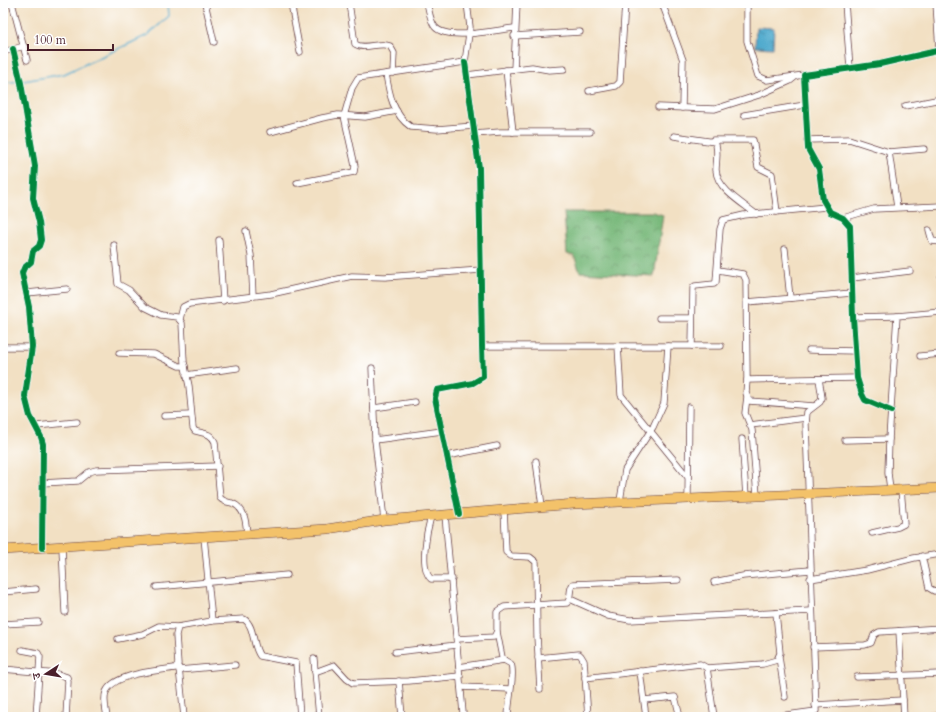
<svg xmlns="http://www.w3.org/2000/svg" width="944" height="720" font-family="Cardo,'Noto Serif Devanagari',serif">
<style>
.forest{fill:url(#forest-crowns);stroke:#626c53}
.water{fill:url(#water-ripples);stroke:#4e657c}
.lines{fill:none;stroke-linecap:round;stroke-linejoin:round}
.stream{stroke:#51abce;stroke-width:1.5}
.minor-casing{stroke:#633c42;stroke-width:7}
.primary-casing{stroke:#633c42;stroke-width:10}
.minor{stroke:#fff;stroke-width:5.5}
.primary{stroke:#f3c26a;stroke-width:9}
.cycleway-casing{stroke:#fff;stroke-width:8}
.cycleway{stroke:#00873e;stroke-width:6}
</style>
<defs>
<pattern id="forest-crowns" width="20" height="18" patternUnits="userSpaceOnUse"><rect width="20" height="18" fill="#79b97b"/><path d="M2 6a3 3 0 1 1 6 0M12 15a3 3 0 1 1 6 0" fill="none" stroke="#659665"/></pattern>
<pattern id="water-ripples" width="26" height="14" patternUnits="userSpaceOnUse"><rect width="26" height="14" fill="#51abce"/><path d="M2 4q2-2 4 0t4 0M15 11q2-2 4 0t4 0" fill="none" stroke="#458ba7"/></pattern>
</defs>
<rect width="100%" height="100%" fill="#fff"/>
<filter id="ink" filterUnits="userSpaceOnUse"><feTurbulence type="fractalNoise" baseFrequency=".025" numOctaves="2"/><feDisplacementMap in="SourceGraphic" scale="8" xChannelSelector="R" yChannelSelector="G"/><feConvolveMatrix kernelMatrix="1 2 1 2 8 2 1 2 1" color-interpolation-filters="sRGB"/></filter>
<filter id="wash" filterUnits="userSpaceOnUse"><feTurbulence type="fractalNoise" baseFrequency=".012" numOctaves="4" result="noise"/><feDisplacementMap in="SourceGraphic" scale="16" xChannelSelector="R" yChannelSelector="G"/><feGaussianBlur stdDeviation="0.9" result="paint"/><feColorMatrix in="noise" values="0 0 0 0 0 0 0 0 0 0 0 0 0 0 0 0 0 1.4 0 .05"/><feComposite in="paint" operator="in"/></filter>
<g filter="url(#wash)">
<rect width="100%" height="100%" fill="#f2e0c3"/>
<path class="forest" d="M564,212H653L663,215L654,276L580,272L574,256L567,254Z"/>
<path class="water" d="M756,27L774,28L773,48L755,47Z"/>
<g class="lines">
<g class="stream">
<path d="M23,81L64,74L148,35L169,16L168,3"/>
<path d="M3,83L19,81"/>
</g>
</g>
</g>
<g filter="url(#ink)">
<g class="lines">
<defs>
<g id="minor">
<path d="M12,3L27,60"/>
<path d="M205,3L214,42"/>
<path d="M291,3L300,52"/>
<path d="M349,3L355,44C365,51 379,41 390,46L394,53L393,73"/>
<path d="M427,3C429,10 430,21 435,27C447,41 497,30 514,28"/>
<path d="M662,3L683,60L682,108"/>
<path d="M747,3V41L758,76L767,80L804,75"/>
<path d="M845,3L850,68"/>
<path d="M936,3L939,50"/>
<path d="M514,36L580,32"/>
<path d="M13,49L21,83L35,166L33,198L39,222L41,240L39,246L33,251L31,262L24,268L22,273L29,307L32,347L25,396L30,416L41,437L43,444L42,548"/>
<path d="M3,52L24,46"/>
<path d="M514,69L517,3"/>
<path d="M506,70L513,132"/>
<path d="M386,74C389,93 393,115 411,127L437,129L474,126"/>
<path d="M467,75L532,67L549,70L564,69"/>
<path d="M589,91L616,86L620,82L625,3"/>
<path d="M905,106L941,99"/>
<path d="M658,107L715,109L759,95L790,81L795,77"/>
<path d="M744,115L805,105"/>
<path d="M270,132L322,118L338,115L365,117L397,111"/>
<path d="M474,134L500,132H590"/>
<path d="M674,136L715,142C719,150 716,161 716,170C717,189 742,203 756,214"/>
<path d="M713,140H753L758,167L772,174L777,212"/>
<path d="M807,140L849,139L889,152L924,149"/>
<path d="M889,152L897,207"/>
<path d="M297,183L354,172L355,166L344,116L352,88L358,78L465,62L470,27L467,3"/>
<path d="M843,218L874,209L941,206"/>
<path d="M929,230L932,241L941,242"/>
<path d="M246,231L251,255L253,296"/>
<path d="M219,240L223,301"/>
<path d="M114,245L118,284L129,290L145,307L161,315L177,317L182,323L184,362L189,386L193,428L195,431C204,434 210,432 215,442L220,498C224,502 227,502 232,503C245,508 246,522 247,534"/>
<path d="M785,249L790,298"/>
<path d="M718,270L743,274L746,280L747,380L857,378"/>
<path d="M941,277V281"/>
<path d="M852,278L910,271"/>
<path d="M27,293L67,289"/>
<path d="M747,302L852,293"/>
<path d="M853,317L897,316"/>
<path d="M659,318H692"/>
<path d="M180,319L183,307L189,304L271,294L352,276L385,277L481,270"/>
<path d="M482,346H721"/>
<path d="M618,346L621,395L687,476"/>
<path d="M692,346L693,288L695,286L714,284L716,282L720,229L723,220L744,215L826,207"/>
<path d="M3,347H32"/>
<path d="M809,350L855,351"/>
<path d="M119,353L154,354L179,366H185"/>
<path d="M920,356L941,354"/>
<path d="M372,368L375,440L384,520"/>
<path d="M186,375L237,368"/>
<path d="M747,380L746,393L749,401L814,406"/>
<path d="M747,397L745,413L752,430L757,496"/>
<path d="M374,408L415,402"/>
<path d="M891,411L865,400L862,394L857,378L853,317L850,226L843,218L830,212L823,200L819,169L808,149L804,75L880,64L941,50"/>
<path d="M164,416L191,415"/>
<path d="M750,425L806,418"/>
<path d="M36,426L77,422"/>
<path d="M742,439L746,496"/>
<path d="M375,440L442,431"/>
<path d="M845,440L889,439"/>
<path d="M447,456L497,446"/>
<path d="M536,461L542,506"/>
<path d="M42,483L78,481L89,472L96,470L218,466"/>
<path d="M890,489L888,473L889,439L897,316L941,312"/>
<path d="M688,498L689,407"/>
<path d="M620,501L625,470L653,427L664,403L668,346"/>
<path d="M504,510L506,552L511,556L530,557L536,562L537,636L540,689"/>
<path d="M459,514L435,398L437,390L473,383L483,377L482,346L479,168L465,62"/>
<path d="M445,515L463,713"/>
<path d="M431,516C427,530 419,568 431,579H452"/>
<path d="M872,533L898,527L904,524L901,489"/>
<path d="M62,547L65,612"/>
<path d="M922,556L929,588L934,591L941,590"/>
<path d="M810,579L867,570L914,558L941,554"/>
<path d="M714,582L743,576L810,570"/>
<path d="M156,587L287,575"/>
<path d="M3,592L36,589"/>
<path d="M570,599L608,616L630,620L811,611"/>
<path d="M212,621L244,619C255,626 252,646 260,656L296,663L300,717"/>
<path d="M3,624L38,622"/>
<path d="M899,631L904,717"/>
<path d="M497,632L502,657L504,660L511,664C515,673 508,704 508,717"/>
<path d="M118,639L143,634L159,626L178,627"/>
<path d="M457,639L494,637L497,631V612L504,607L567,603C572,598 568,590 573,584L678,580"/>
<path d="M813,647L865,645L871,643L874,635L879,632L941,628"/>
<path d="M22,650L38,653L40,657L36,717"/>
<path d="M395,652L457,645"/>
<path d="M779,657L785,697"/>
<path d="M538,658L579,654L581,656L584,661L588,717"/>
<path d="M314,659L319,717"/>
<path d="M459,667L504,660"/>
<path d="M179,668L184,717"/>
<path d="M707,668L763,664L777,660L780,653L776,613"/>
<path d="M3,669L58,674L67,677L68,681L66,717"/>
<path d="M179,670L235,665"/>
<path d="M640,671L646,717"/>
<path d="M315,672L334,665L347,679L353,683L409,681L460,676"/>
<path d="M857,677L941,674"/>
<path d="M585,678L700,664L707,668L714,717"/>
<path d="M399,681L402,717"/>
<path d="M461,687L510,689"/>
<path d="M644,700L675,697L680,717"/>
<path d="M815,705L903,700"/>
<path d="M107,717C106,710 103,699 106,692C114,673 157,671 175,668L178,664L176,635L178,627L212,621L204,537"/>
<path d="M772,717L816,711L806,424L807,412L820,402L822,398L819,379"/>
<path d="M925,717L941,716"/>
</g>
<path id="primary" d="M3,550L327,529L384,520L574,504L941,488"/>
</defs>
<use href="#minor" class="minor-casing"/>
<use href="#primary" class="primary-casing"/>
<use href="#minor" class="minor"/>
<use href="#primary" class="primary"/>
<defs>
<g id="cycleway">
<path d="M13,49L21,83L35,166L33,198L39,222L41,240L39,246L33,251L31,262L24,268L22,273L29,307L32,347L25,396L30,416L41,437L43,444L42,548"/>
<path d="M891,411L865,400L862,394L857,378L853,317L850,226L843,218L830,212L823,200L819,169L808,149L804,75L880,64L941,50"/>
<path d="M459,514L435,398L437,390L473,383L483,377L482,346L479,168L465,62"/>
</g>
</defs>
<use href="#cycleway" class="cycleway-casing"/>
<use href="#cycleway" class="cycleway"/>
</g>
</g>
<rect width="944" height="720" fill="none" stroke="#fff" stroke-width="16"/>
<g transform="translate(46 674) rotate(258)" stroke="#ffffff" stroke-width="3" paint-order="stroke">
<path d="M0-3L7 15L0 10L-7 15Z" fill="#4a1f2b"/>
<text y="-6" font-size="11" font-weight="bold" text-anchor="middle" fill="#4a1f2b">उ</text>
</g>
<path d="M28 44v6h85v-6" fill="none" stroke="#4a1f2b" stroke-width="2"/>
<text x="34" y="44" font-size="12" fill="#4a1f2b" stroke="#ffffff" stroke-width="3" paint-order="stroke">100 m</text>
</svg>
